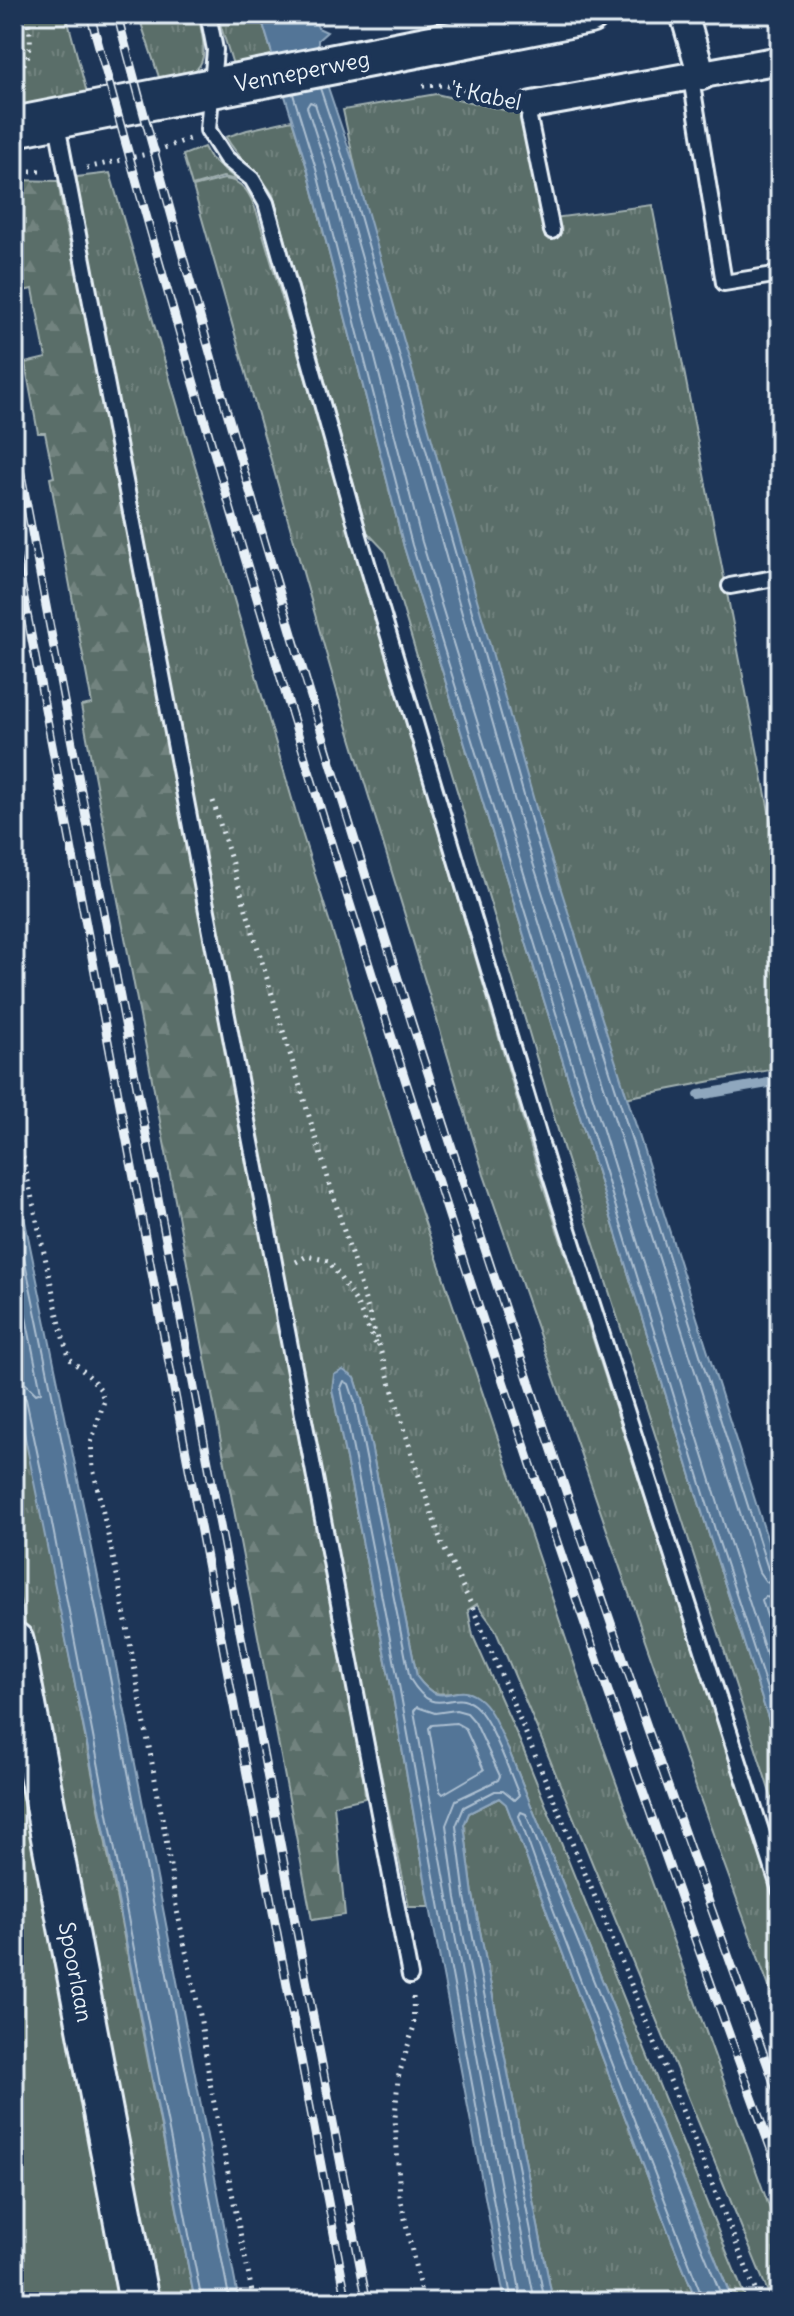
<svg xmlns="http://www.w3.org/2000/svg" width="794" height="2316" font-family="Delius,sans-serif">
<style>
.grass{fill:url(#grass-tufts);stroke:#a1b0b0;stroke-width:2}
.forest{fill:url(#forest-firs);stroke:#a1b0b0;stroke-width:2}
.garden{fill:#5a6e69;stroke:#a1b0b0;stroke-width:2}
.water{fill:#537597;stroke:#8fa7be;stroke-width:2}
.lines{fill:none;stroke-linecap:round;stroke-linejoin:round}
.shore{stroke:#acbfd1;stroke-width:2}
.stream{stroke:#8fa7be;stroke-width:10}
.service-casing{stroke:#e8f1f8;stroke-width:20}
.minor-casing{stroke:#e8f1f8;stroke-width:32}
.secondary-casing{stroke:#e8f1f8;stroke-width:44}
.path{stroke:#e8f1f8;stroke-width:5;stroke-dasharray:2 6;stroke-linecap:butt}
.service{stroke:#1d3557;stroke-width:14}
.minor{stroke:#1d3557;stroke-width:26}
.secondary{stroke:#1d3557;stroke-width:38}
.rail-casing{stroke:#e8f1f8;stroke-width:9}
.rail{stroke:#1d3557;stroke-width:6;stroke-dasharray:18;stroke-linecap:butt}
.labels{text-anchor:middle;stroke-width:8;stroke-linejoin:round;paint-order:stroke}
.street-label{font-size:22px;fill:#e8f1f8;stroke:#1d3557}
</style>
<defs>
<pattern id="grass-tufts" width="24" height="20" patternUnits="userSpaceOnUse" patternTransform="scale(2)"><rect width="24" height="20" fill="#5a6e69"/><path d="M3 7l-1-3M5 7V3M7 7l1-3M15 17l-1-3M17 17v-4M19 17l1-3" fill="none" stroke="#72837f"/></pattern>
<pattern id="forest-firs" width="22" height="20" patternUnits="userSpaceOnUse" patternTransform="scale(2)"><rect width="22" height="20" fill="#5a6e69"/><path d="M5 1l3.5 6h-7zM16 11l3.5 6h-7z" fill="#72837f"/></pattern>
</defs>
<rect width="100%" height="100%" fill="#1d3557"/>
<filter id="ink" filterUnits="userSpaceOnUse"><feTurbulence type="fractalNoise" baseFrequency=".0125" numOctaves="2"/><feDisplacementMap in="SourceGraphic" scale="16" xChannelSelector="R" yChannelSelector="G"/><feConvolveMatrix kernelMatrix="1 2 1 2 8 2 1 2 1" color-interpolation-filters="sRGB"/></filter>
<g filter="url(#ink)">
<g class="grass">
<path d="M14,14H66L88,97L14,111Z"/>
<path d="M138,14H198C207,57 211,74 161,83Z"/>
<path d="M217,14H260L273,57L241,62L242,68L235,71Z"/>
<path d="M436,94L525,115L554,218L652,205L780,868V1068L609,1101L414,441L343,110Z"/>
<path d="M292,120L308,171L404,547L710,1538L780,1755V1824L566,1157L386,552L367,532L273,195C260,173 238,160 226,137L247,130Z"/>
<path d="M204,147L210,158L237,180L223,177L192,186L183,155Z"/>
<path d="M110,173L299,823L398,1143L591,1713L780,2237V2302H772L541,1738L495,1629L477,1604L468,1610L473,1636L521,1744L747,2302H733L509,1751L457,1692C436,1696 430,1694 417,1677L362,1400L355,1378L332,1389L391,1686L430,1907H409L345,1603L280,1271L208,873L78,214L75,188L77,177Z"/>
<path d="M224,179C244,180 251,196 257,213L536,1164L780,1914V2017L697,1790L484,1175L338,695L193,187Z"/>
<path d="M14,1383L42,1515L195,2302H155L14,1567Z"/>
<path d="M499,1798L506,1804L672,2241L697,2302H553L473,1895L464,1825L469,1813Z"/>
</g>
<path class="forest" d="M14,180L58,181L65,224L79,280L364,1781L365,1798L334,1805L345,1915L312,1920L81,706L92,704L50,478L54,477L45,433H38L25,363L46,358L33,289L22,291L14,254Z"/>
<path class="garden" d="M14,1747L119,2302H14Z"/>
<g class="water">
<path d="M260,14H312L318,28L327,32L318,40V58L353,161L544,836L780,1579V1755L710,1538L404,547L308,171Z"/>
<path d="M14,1168L114,1655L239,2302H195L109,1853L14,1383Z"/>
<path d="M343,1370L355,1378L362,1400L417,1677C443,1713 452,1680 477,1697C493,1708 501,1735 509,1751L733,2302H697L672,2241L506,1804L499,1798L469,1813L464,1825L473,1895L553,2302H505L430,1907L391,1686L332,1389L334,1375Z"/>
</g>
<g class="lines">
<g class="shore">
<path d="M320,88L345,163L536,838L768,1569L773,1575L780,1576"/>
<path d="M293,94L316,169L412,545L717,1536L780,1729"/>
<path d="M14,1208L106,1657L230,2302"/>
<path d="M14,1257L41,1392L36,1394L26,1384L14,1382"/>
<path d="M14,1392L21,1393L26,1399L50,1513L202,2302"/>
<path d="M780,1586L766,1582L759,1572L526,841L336,166L315,104L310,102L307,107L326,166L422,542L727,1533L780,1697"/>
<path d="M780,1598L765,1596L762,1600L780,1658"/>
<path d="M456,1723L465,1728L484,1770L443,1794L440,1791L429,1728L432,1725Z"/>
<path d="M512,2302L399,1685L341,1388L344,1381L349,1384L355,1402L410,1679C437,1723 449,1687 474,1705C491,1718 510,1774 519,1795L514,1800L503,1791H495L464,1807L456,1826L465,1897L545,2302"/>
<path d="M522,2302L414,1711L417,1707L435,1713L456,1710L467,1713L475,1722L500,1776L498,1780L456,1800L446,1825L456,1898L535,2302"/>
<path d="M704,2302L537,1867L519,1816L521,1812L526,1814L724,2302"/>
</g>
<path class="stream" d="M699,1095L780,1081"/>
<defs>
<g id="service">
<path d="M208,14L215,50L208,130L226,158L252,179L266,203L359,536L548,1167L780,1890"/>
<path d="M691,78L724,283L780,274"/>
<path d="M532,105L529,118L552,231"/>
<path d="M56,119L410,1976"/>
<path d="M730,586L780,577"/>
</g>
<g id="minor">
<path d="M684,14L702,76"/>
<path d="M532,105L780,60"/>
</g>
<g id="secondary">
<path d="M14,127L589,14"/>
<path d="M14,1642L139,2302"/>
</g>
</defs>
<use href="#service" class="service-casing"/>
<use href="#minor" class="minor-casing"/>
<use href="#secondary" class="secondary-casing"/>
<g class="path">
<path d="M14,77C33,57 33,40 26,14"/>
<path d="M423,86L442,85L507,99"/>
<path d="M87,168L147,154L189,139"/>
<path d="M14,171H45"/>
<path d="M14,274L17,292"/>
<path d="M213,801L415,1464L442,1544L472,1606L611,1935L760,2302"/>
<path d="M14,1118L64,1342L70,1359L91,1378L101,1390L104,1401L91,1443L93,1468L119,1584L166,1839L176,1906L200,2015L210,2083L254,2302"/>
<path d="M296,1262L307,1256L329,1261L355,1300L377,1347"/>
<path d="M413,1997L414,2026L398,2078L395,2118L400,2196L423,2302"/>
</g>
<use href="#service" class="service"/>
<use href="#minor" class="minor"/>
<use href="#secondary" class="secondary"/>
<defs>
<g id="rail">
<path d="M90,14C290,744 519,1464 780,2174"/>
<path d="M117,14C304,719 530,1414 780,2099"/>
<path d="M14,437L367,2302"/>
<path d="M14,545L347,2302"/>
</g>
</defs>
<use href="#rail" class="rail-casing"/>
<use href="#rail" class="rail"/>
</g>
</g>
<g class="labels">
<g class="street-label">
<text transform="translate(302 71) rotate(-11)" y="8">Venneperweg</text>
<text transform="translate(486 95) rotate(12)" y="8">'t Kabel</text>
<text transform="translate(76 1972) rotate(79)" y="8">Spoorlaan</text>
</g>
</g>
<rect width="794" height="2316" fill="none" stroke="#1d3557" stroke-width="48"/>
<rect x="24" y="24" width="746" height="2268" fill="none" stroke="#e8f1f8" stroke-width="3" filter="url(#ink)"/>
</svg>
